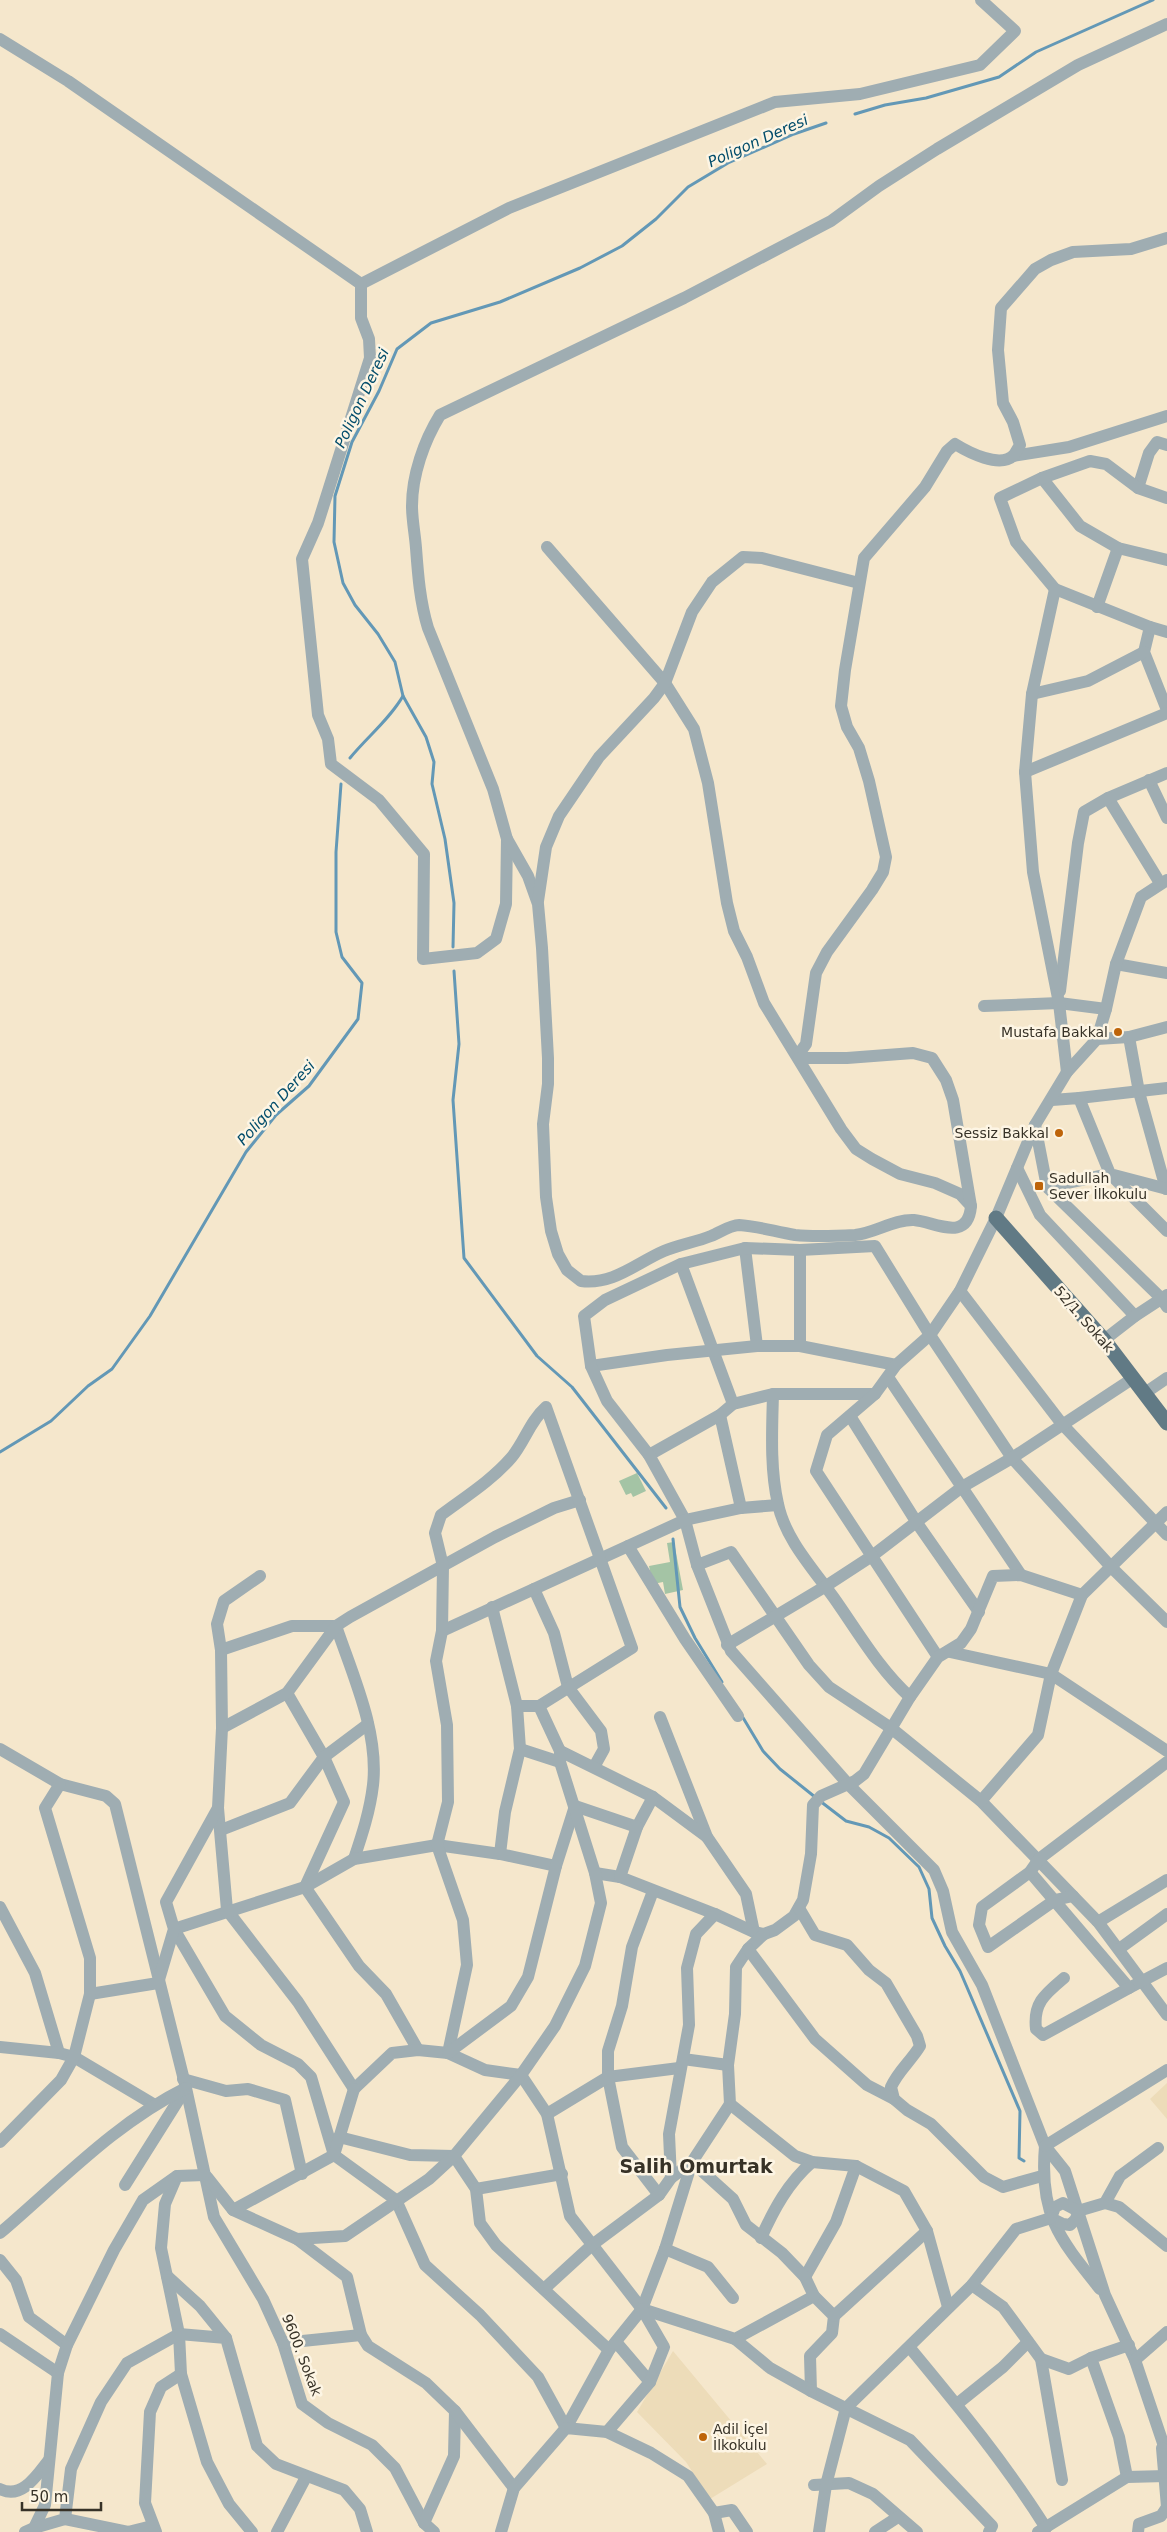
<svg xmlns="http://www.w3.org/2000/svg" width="1167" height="2532" font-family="'DejaVu Sans',sans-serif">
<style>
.built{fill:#eddcb9}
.green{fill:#a4c4a5}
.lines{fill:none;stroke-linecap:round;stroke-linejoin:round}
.stream{stroke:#6398b6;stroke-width:3}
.minor{stroke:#9fadb2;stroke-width:12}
.major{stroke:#617a85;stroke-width:15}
.poi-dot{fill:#be6409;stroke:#fdf5e4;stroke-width:2}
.labels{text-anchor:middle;stroke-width:5;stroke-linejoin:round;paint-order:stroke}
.poi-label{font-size:14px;fill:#373227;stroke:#fdf5e4;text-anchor:end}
.street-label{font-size:14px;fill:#373227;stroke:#fdf5e4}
.water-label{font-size:15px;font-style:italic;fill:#034d6b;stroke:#fdf5e4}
.district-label{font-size:19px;font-weight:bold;fill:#373227;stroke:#fdf5e4}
</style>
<rect width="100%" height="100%" fill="#f5e7cc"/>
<g class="built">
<path d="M1167,2083V2119L1150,2099Z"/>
<path d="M673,2351L767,2464L710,2499L686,2462L637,2412Z"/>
</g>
<g class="green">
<path d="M637,1473L646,1491L633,1497L631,1493L626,1495L619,1481Z"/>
<path d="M674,1542L683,1590L665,1594L663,1582L653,1584L649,1566L670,1562L667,1543Z"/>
</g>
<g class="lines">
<g class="stream">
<path d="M855,114L885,105L926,98L999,77L1036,52L1153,0"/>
<path d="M403,696L426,737L434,762L432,784L445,839L454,903L453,947"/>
<path d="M350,758C367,737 389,720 403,696L395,662L378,634L355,605L343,583L334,542L335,496L352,442L379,391L397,349L431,323L500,302L580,268L622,246L656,219L688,187L728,163L794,134L826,123"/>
<path d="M454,971L459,1044L453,1100L464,1258L537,1356L572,1387L666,1508"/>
<path d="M0,1452L51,1421L88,1386L112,1369L150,1316L246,1152L276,1115L309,1086L358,1019L362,983L342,957L336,932V852L341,784"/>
<path d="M673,1539L680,1607L695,1638L722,1682"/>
<path d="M742,1716L763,1751L780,1769L815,1797"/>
<path d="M820,1801L846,1821L869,1827L889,1838L919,1867L929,1889L932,1918L945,1946L960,1971L1020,2111L1019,2158L1024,2161"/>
</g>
<g class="minor">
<path d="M981,0L1015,31L980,65L860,94L775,102L509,208L361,284V318L369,339L370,358L318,523L302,559L318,715L328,739L331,764L379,800L424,854L423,959L477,953L496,939L506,904L507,839L493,789L428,628C420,602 418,575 416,548C415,534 412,520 412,506C412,475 424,441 440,415L684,298L831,221L879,186L937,149L1078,65L1167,24"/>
<path d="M0,39L68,81L361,284"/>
<path d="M1013,456L1069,447L1167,416"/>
<path d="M1042,478L1080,526L1118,548L1167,560"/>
<path d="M1138,488L1149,453L1157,442L1167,445"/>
<path d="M1055,589L1016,542L1000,498L1042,478L1090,461L1106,464L1138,488L1167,498"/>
<path d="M1097,607L1118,548"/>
<path d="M1150,627L1144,652L1167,710"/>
<path d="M1032,694L1088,681L1144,652"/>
<path d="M1025,772L1167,713"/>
<path d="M1149,780L1167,818"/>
<path d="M1108,798L1160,883"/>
<path d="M507,839L528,876L538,904L542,948L548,1058V1084L543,1124L546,1197L551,1231L558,1254L567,1270L581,1281C614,1285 636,1263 664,1251C678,1245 696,1242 711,1236C719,1233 730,1225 739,1225C758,1226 776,1232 795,1235C814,1237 836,1236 855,1235C875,1233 894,1219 914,1220C935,1222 968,1243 971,1206L960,1194L935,1183L900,1174L872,1159L856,1149L841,1129L764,1003L747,957L734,931L727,903L708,783L694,729L665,683L547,547"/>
<path d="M538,901L546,847L559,816L599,757L654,698L665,683L692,612L712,582L743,557L762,558L859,583"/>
<path d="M1116,964L1167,973"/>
<path d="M1060,991L1078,843L1084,812L1108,798L1167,773"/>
<path d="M984,1006L1059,1003L1106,1009"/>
<path d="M1129,1037L1139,1092L1166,1189"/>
<path d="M1097,1039L1129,1037L1167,1027"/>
<path d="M798,1055L806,1044L816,973L827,952L872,890L883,872L886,857L869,781L859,748L847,727L841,706L845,670L864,558L925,487L947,451L955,444C968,452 1000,469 1014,455C1016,452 1018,448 1020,445L1013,422L1003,403L998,350L1001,308L1035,269L1051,260L1073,252L1131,249L1167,238"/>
<path d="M799,1058H847L913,1053L932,1058L946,1080L953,1100L971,1206"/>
<path d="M1067,1072L1059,1003L1033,872L1025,772L1032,694L1055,589L1150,627L1167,632"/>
<path d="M1079,1098L1167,1088"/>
<path d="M1052,1100L1079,1098L1110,1174L1167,1189"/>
<path d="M1035,1125L1047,1187L1161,1298L1167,1307"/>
<path d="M1017,1168L1040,1215L1135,1316"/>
<path d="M1047,1187L1110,1174L1167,1231"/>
<path d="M745,1248L757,1346"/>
<path d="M681,1264L733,1404"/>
<path d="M960,1291L1062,1424L1167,1535"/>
<path d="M1104,1340L1135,1316L1167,1295"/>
<path d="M800,1346V1250"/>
<path d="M591,1366L667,1355L757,1346H800L896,1365"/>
<path d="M888,1377L1021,1575"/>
<path d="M1145,1393L1167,1378"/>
<path d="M773,1394C772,1431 770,1469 778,1504C785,1539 814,1570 834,1598C858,1632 879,1669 910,1697"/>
<path d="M720,1415L741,1508"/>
<path d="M850,1416L917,1523L979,1612"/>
<path d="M649,1455L720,1415L733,1404L773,1394H875"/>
<path d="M628,1546L685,1639L738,1716"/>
<path d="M697,1565L731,1552L809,1665L829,1687L891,1728L981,1801L1098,1922L1167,2015"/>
<path d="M534,1589L554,1633L568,1687L601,1731L604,1749L594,1767"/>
<path d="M1167,1622L1112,1568L1012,1458L930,1335L875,1246L800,1250L745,1248L681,1264L605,1300L584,1316L591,1366L607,1401L649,1455L685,1520L697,1565L731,1651L848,1784L934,1870L943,1891L952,1932L982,1985L1045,2146L1065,2171L1105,2295L1135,2360L1167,2455"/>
<path d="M442,1631L685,1520L741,1508L778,1505"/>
<path d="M727,1645L826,1586L872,1556L962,1487L1012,1458L1132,1379"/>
<path d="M221,1650L292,1626H336C353,1676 379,1732 373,1785C370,1811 362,1835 354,1859"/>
<path d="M950,1652L1051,1674L1167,1751"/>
<path d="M938,1657L816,1471L827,1435L875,1394L896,1365L930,1335L960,1291L996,1218L1035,1125L1067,1072L1097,1039L1106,1009L1116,964L1141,897L1167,880"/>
<path d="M287,1693L324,1757L344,1802L305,1887L359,1966L386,1994L418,2050"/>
<path d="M660,1717L707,1837L746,1894L754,1932"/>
<path d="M222,1728L287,1693L336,1626L350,1617L495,1537L554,1508L580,1500"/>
<path d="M0,1749L60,1784L106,1796L115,1804L186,2088L214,2217L263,2299L283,2343L302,2404L328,2423L372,2445L395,2468L424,2523L434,2532"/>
<path d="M520,1749L560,1762"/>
<path d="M560,1751L653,1797L707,1837"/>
<path d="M981,1801L1038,1735L1051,1674L1082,1595"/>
<path d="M218,1808L227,1910L298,2002L354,2089L392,2053L418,2050L448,2053L485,2070L521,2075L547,2114L570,2216L642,2309L735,2339L814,2296L834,2316L832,2333L810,2356L811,2391L910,2440L992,2526L989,2532"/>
<path d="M221,1830L290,1803L324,1757L368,1724"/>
<path d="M500,1854L505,1812L520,1749L517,1706"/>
<path d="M556,1866L500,1854L437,1845L354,1859L305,1887L174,1929L225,2016L261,2045L298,2064L311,2077L334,2155L396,2200L425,2265L480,2315L538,2377L566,2428L609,2350L642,2309L665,2249L692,2162L730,2104"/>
<path d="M1030,1872L1129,1988L1167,1968"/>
<path d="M595,1873L620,1877L715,1914L754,1932L764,1934L775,1930L794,1916L803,1900L811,1854L813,1805L821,1796L855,1781L864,1774L910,1697L938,1657L961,1643L971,1629L993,1576L1021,1575L1082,1595L1167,1512"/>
<path d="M620,1877L637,1827L653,1797"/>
<path d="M653,1891L632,1947L622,2006L608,2051V2077L622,2147L659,2195"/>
<path d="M1073,1896L1055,1900L988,1947L979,1925L982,1907L1030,1872L1039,1859L1167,1762"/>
<path d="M0,1907L35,1973L59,2053"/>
<path d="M799,1908L815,1935L847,1945L869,1970L886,1983L917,2036L920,2046C911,2061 898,2071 891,2087L894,2099L907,2110L931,2124L984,2177L1003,2187L1042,2176"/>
<path d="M1098,1922L1167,1880"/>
<path d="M764,1934L748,1949L736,1967L735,2014L728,2065L730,2104L795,2156L812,2162L856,2166L904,2191L927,2231L948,2307"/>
<path d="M748,1949L815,2039L867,2085L894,2099"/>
<path d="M1119,1949L1167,1914"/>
<path d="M1064,1978C1045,1994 1033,2003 1036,2029L1043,2035L1129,1988"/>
<path d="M90,1994L158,1983L174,1929L166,1902L218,1808L222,1728L221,1650L217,1624L224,1601L260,1576"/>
<path d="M0,2047L59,2053L74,2057L153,2104"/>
<path d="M448,2053L467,1965L463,1920L437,1845L448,1802L447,1725L436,1661L442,1631L443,1566L435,1533L441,1515C465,1497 491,1481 511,1458C524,1443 530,1421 546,1407L632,1648L539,1706"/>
<path d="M448,2053L511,2006L528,1977L556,1866L575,1806L637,1827"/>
<path d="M683,2059L728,2065"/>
<path d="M183,2079L226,2091L248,2089L285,2100L302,2174"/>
<path d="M547,2114L608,2077L679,2068"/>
<path d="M339,2137L410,2155L454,2156L476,2189L480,2223L496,2245L609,2350"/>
<path d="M0,2142L61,2080L74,2057L90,1994V1958L45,1808L60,1784"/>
<path d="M1045,2146C1039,2215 1059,2238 1100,2289"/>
<path d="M1045,2146L1167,2070"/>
<path d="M177,2176L165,2204L161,2248L179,2334L181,2374L207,2462L229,2504L252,2532"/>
<path d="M207,2177L233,2210L297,2239L347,2277L361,2335L368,2346L426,2383L455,2411L454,2456L424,2523"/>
<path d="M671,2178L669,2134L689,2025L687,1968L696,1934L715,1914"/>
<path d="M125,2185L186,2088"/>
<path d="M476,2189L562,2174"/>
<path d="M1105,2203L1119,2207L1167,2246"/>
<path d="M233,2210L334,2155L354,2089"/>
<path d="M1078,2211L1076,2219L1070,2225L1063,2224L1051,2218L1055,2207L1063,2203L1078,2211L1105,2203L1120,2176L1158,2148"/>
<path d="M0,2233C60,2182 115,2123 186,2088"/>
<path d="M761,2238C774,2209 788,2183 812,2162"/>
<path d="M297,2239L345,2236L429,2179L454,2156L521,2075L555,2026L585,1966L601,1903L595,1873L560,1762V1751L539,1706H517L492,1607"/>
<path d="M665,2249L708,2267L733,2298"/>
<path d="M0,2260L16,2280L29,2317L67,2345"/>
<path d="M167,2276L200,2306L226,2338"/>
<path d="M805,2277L836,2222L856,2166"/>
<path d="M972,2285L1003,2307L1041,2359L1062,2480"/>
<path d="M544,2289L592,2245L659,2195L671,2178L692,2162L733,2199L746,2225L782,2253L805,2277L814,2296"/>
<path d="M834,2316L927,2231"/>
<path d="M0,2334L58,2373"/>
<path d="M735,2339L770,2368L811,2391"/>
<path d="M616,2342L650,2382"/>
<path d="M283,2343L361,2335"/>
<path d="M910,2348C958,2406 1006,2464 1046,2528"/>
<path d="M1041,2359L1069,2369L1091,2358"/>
<path d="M1135,2360L1167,2332"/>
<path d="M957,2404L1003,2367L1028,2342"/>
<path d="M455,2411L514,2488"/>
<path d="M607,2432L650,2382L664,2347L642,2309"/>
<path d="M1127,2477L1119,2437L1091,2358L1129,2345"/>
<path d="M814,2485L849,2483L873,2494L917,2532"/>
<path d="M0,2489C22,2500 37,2475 49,2460"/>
<path d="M714,2513L732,2510L747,2532"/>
<path d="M65,2519L128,2532L152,2526"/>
<path d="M25,2532L34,2528L45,2505L58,2373L67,2345L114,2250L143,2200L177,2176L205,2175"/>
<path d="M34,2532V2528L65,2519L71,2469L101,2402L127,2363L179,2334L226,2338L257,2446L276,2464L344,2490L360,2509L367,2532"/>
<path d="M156,2532L145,2503L150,2412L161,2387L181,2374"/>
<path d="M277,2532L306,2477"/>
<path d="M501,2532L514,2488L566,2428L607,2432L651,2453L688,2476L714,2513L719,2532"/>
<path d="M819,2532L826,2485L846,2408L972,2285L1016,2229L1051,2218"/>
<path d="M875,2532L898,2517"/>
<path d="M1038,2532L1127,2477L1166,2476"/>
<path d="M1138,2532L1139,2524L1161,2516L1167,2507L1162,2448"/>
</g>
<path class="major" d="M996,1218L1104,1340L1167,1423"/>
</g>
<g class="poi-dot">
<circle cx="1118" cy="1032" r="5"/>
<circle cx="1059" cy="1133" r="5"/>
<rect x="1034" y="1181" width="10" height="10" rx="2.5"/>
<circle cx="703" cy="2437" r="5"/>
</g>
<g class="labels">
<g class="poi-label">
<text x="1108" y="1037">Mustafa Bakkal</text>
<text x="1049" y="1138">Sessiz Bakkal</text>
<text x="1049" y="1183" text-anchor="start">Sadullah<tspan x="1049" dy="16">Sever İlkokulu</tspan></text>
<text x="713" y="2434" text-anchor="start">Adil İçel<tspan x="713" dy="16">İlkokulu</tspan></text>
</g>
<g class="street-label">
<text transform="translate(1084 1319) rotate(49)" y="5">52/1. Sokak</text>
<text transform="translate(302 2355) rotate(69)" y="5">9600. Sokak</text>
</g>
<g class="water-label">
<text transform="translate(758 141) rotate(-24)" y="5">Poligon Deresi</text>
<text transform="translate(362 398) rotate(-65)" y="5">Poligon Deresi</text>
<text transform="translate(276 1103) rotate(-48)" y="5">Poligon Deresi</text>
</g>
<g class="district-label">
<text x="696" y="2173">Salih Omurtak</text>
</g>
</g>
<path d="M22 2502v8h79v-8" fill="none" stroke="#373227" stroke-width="2.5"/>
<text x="30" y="2502" font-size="15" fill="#373227" stroke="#fdf5e4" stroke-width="4" paint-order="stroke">50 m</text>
</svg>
